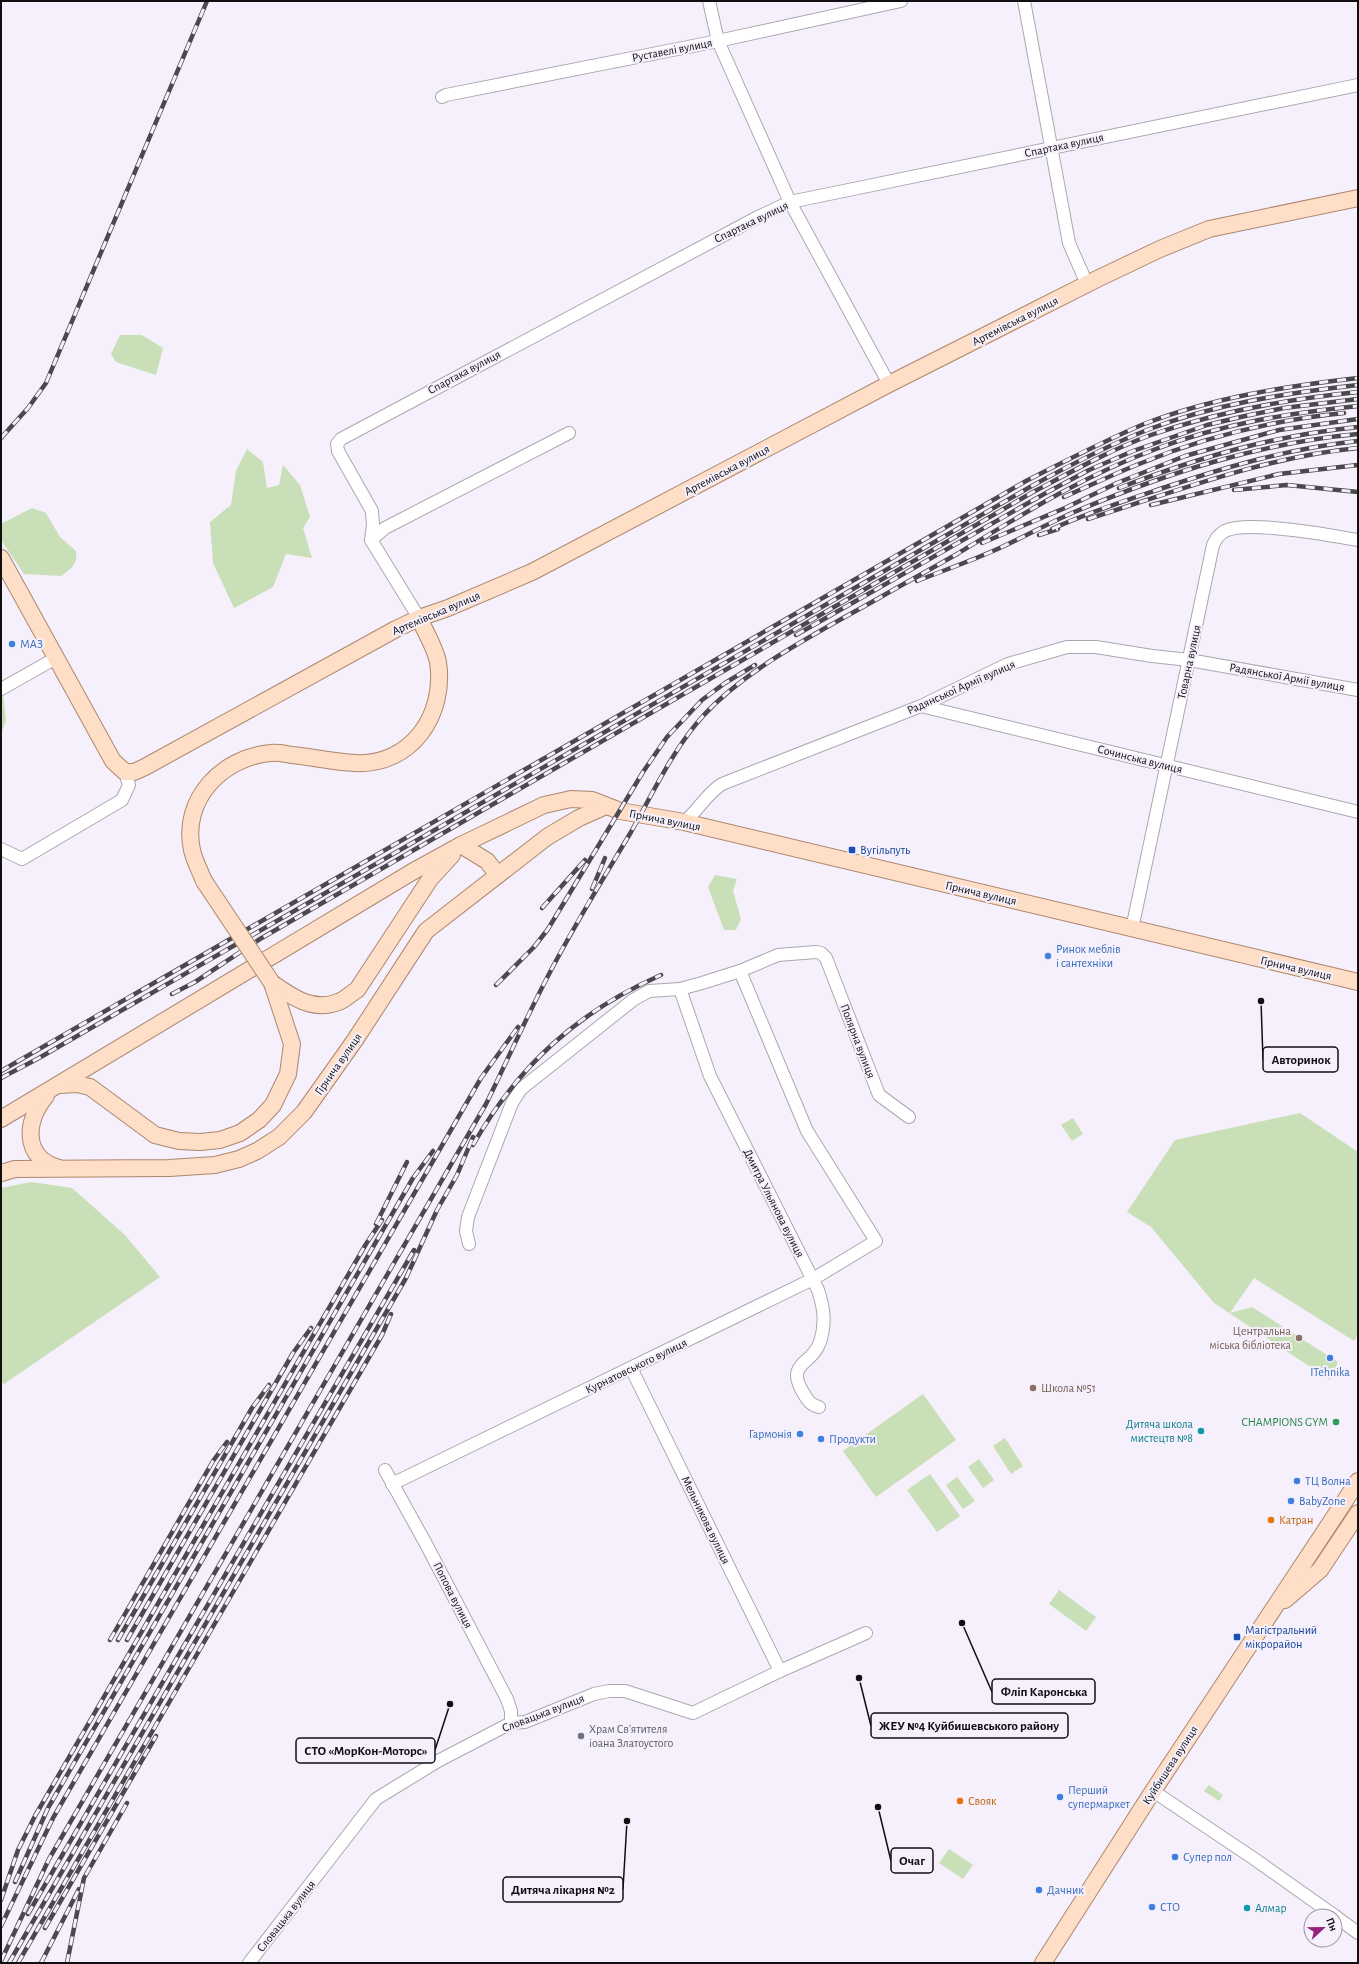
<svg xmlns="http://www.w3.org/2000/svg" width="1359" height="1964" font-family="'Alegreya Sans',sans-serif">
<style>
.green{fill:#c9dfb7}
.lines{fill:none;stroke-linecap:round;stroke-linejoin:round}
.minor-casing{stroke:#aba7b0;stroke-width:14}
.major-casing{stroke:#ab876e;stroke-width:18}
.minor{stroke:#fff;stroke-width:12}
.major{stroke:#fedec6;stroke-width:16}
.rail-casing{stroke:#4b494e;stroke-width:4.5}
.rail{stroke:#f5f0fb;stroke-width:3;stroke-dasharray:9;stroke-linecap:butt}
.major-bridge-casing{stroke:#ab876e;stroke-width:18;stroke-linecap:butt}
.major-bridge{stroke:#fedec6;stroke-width:16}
.shop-dot{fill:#3f7fe0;stroke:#f5f0fb;stroke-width:1.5}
.transit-dot{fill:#1a4fb4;stroke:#f5f0fb;stroke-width:1.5}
.education-dot{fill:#8d6e63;stroke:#f5f0fb;stroke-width:1.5}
.leisure-dot{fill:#2e9e5b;stroke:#f5f0fb;stroke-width:1.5}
.culture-dot{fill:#0f9aa8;stroke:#f5f0fb;stroke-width:1.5}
.food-dot{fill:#e8710a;stroke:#f5f0fb;stroke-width:1.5}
.worship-dot{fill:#6b7280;stroke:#f5f0fb;stroke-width:1.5}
.labels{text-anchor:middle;stroke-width:4;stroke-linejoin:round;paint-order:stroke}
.street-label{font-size:12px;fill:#100f12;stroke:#f5f0fb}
.shop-label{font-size:12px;fill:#366cbe;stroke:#f5f0fb;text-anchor:start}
.transit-label{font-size:12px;fill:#164399;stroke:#f5f0fb;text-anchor:start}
.education-label{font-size:12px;fill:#785e54;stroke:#f5f0fb;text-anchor:end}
.leisure-label{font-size:12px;fill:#27864d;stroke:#f5f0fb;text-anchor:end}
.culture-label{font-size:12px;fill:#0d838f;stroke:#f5f0fb;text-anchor:end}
.food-label{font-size:12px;fill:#c56008;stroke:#f5f0fb;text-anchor:start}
.worship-label{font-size:12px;fill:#5b616d;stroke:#f5f0fb;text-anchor:start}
.leader{fill:none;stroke:#100f12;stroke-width:1.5}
.callout-dot{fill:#100f12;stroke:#f5f0fb;stroke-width:1.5}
.callout{fill:#f5f0fb;stroke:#100f12;stroke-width:1.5}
.callout-label{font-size:13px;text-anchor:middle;font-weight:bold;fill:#100f12}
</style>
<rect width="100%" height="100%" fill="#f5f0fb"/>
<g class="green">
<path d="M120,335H142L163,348L156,375L116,362L111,354Z"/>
<path d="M247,449L263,462L267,488L279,485L283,465L300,485L310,517L303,528L312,558L286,554L273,587L234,608L213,563L210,522L231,505L236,471Z"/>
<path d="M32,508L46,513L60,537L76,551C78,564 71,569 61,576L24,574L1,540V524Z"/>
<path d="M1,674L6,721L1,734Z"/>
<path d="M715,875L737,879L733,891L741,919L736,930H724L708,887Z"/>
<path d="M1300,1113L1358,1152V1335L1354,1341L1254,1278L1230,1313L1252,1307L1338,1362L1330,1380L1214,1303L1151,1227L1127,1212L1175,1140Z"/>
<path d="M1073,1118L1083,1134L1072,1141L1061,1125Z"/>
<path d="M31,1182L72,1188L125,1235L160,1277L4,1384L1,1382V1188Z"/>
<path d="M923,1394L956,1440L876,1497L843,1451Z"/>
<path d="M1005,1438L1023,1466L1011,1474L993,1446Z"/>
<path d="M979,1459L994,1480L983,1488L968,1467Z"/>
<path d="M930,1474L960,1516L937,1532L907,1490Z"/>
<path d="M957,1477L975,1501L963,1509L946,1485Z"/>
<path d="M1059,1590L1096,1617L1086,1631L1049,1604Z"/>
<path d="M1209,1785L1223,1795L1219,1801L1204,1791Z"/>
<path d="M949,1849L973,1865L963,1879L939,1863Z"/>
</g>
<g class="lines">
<defs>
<g id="minor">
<path d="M709,1L718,41L790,202L889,384"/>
<path d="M1024,1L1069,243L1087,284"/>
<path d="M442,97L446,95L718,41L901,1"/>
<path d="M371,540L385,528L569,433"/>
<path d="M419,618L371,540L373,525L372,511L338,451L337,444L341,439L758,217L790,202L1358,85"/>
<path d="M1,689L56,658"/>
<path d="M921,706L1358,812"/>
<path d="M684,822C698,811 706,794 722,784L921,706L1008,664L1067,647H1096L1152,656L1189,660L1358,690"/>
<path d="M1,849L22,859L122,800L129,785L125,772"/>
<path d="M1132,929L1213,545C1216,539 1218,535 1225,531C1247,520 1330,535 1358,540"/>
<path d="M680,989L710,1076L818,1290C824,1308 826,1323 820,1342C812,1366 784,1362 804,1394C808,1401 811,1405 819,1407"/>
<path d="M469,1244L466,1231L468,1217L512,1103L521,1089L633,1000L649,991L680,989L702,983L740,971L778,955L816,952L821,953L826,958L879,1095L909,1117"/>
<path d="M631,1368L780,1671"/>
<path d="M385,1470L426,1544L507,1699L511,1711V1723"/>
<path d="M392,1484L813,1279L876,1241L807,1131L740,971"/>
<path d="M1153,1791L1253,1858L1335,1916"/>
<path d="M1335,1916L1358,1933"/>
<path d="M249,1963L376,1799L438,1761L511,1723L525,1722L594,1694L609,1691H625L693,1713L780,1671L866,1633"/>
</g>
<g id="major">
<path d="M1,558L113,761L125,772H134L145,767L396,629L419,618L448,608L532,572L889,384L1095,280L1160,249L1209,229L1358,198"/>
<path d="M461,845L487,861L498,875"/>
<path d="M204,881C200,871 194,860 192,850C181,800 222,757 271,753C277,752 285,754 292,755C312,757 334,762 355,763C411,766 446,715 438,662C435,647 425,631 419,618"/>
<path d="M272,983C292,997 313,1012 338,1002C345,1000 351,993 357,990L430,879L452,855"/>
<path d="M60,1085L77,1084L90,1087L155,1135L179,1141L200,1142L220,1140L240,1133L259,1120L273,1105L288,1074L292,1044L272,983"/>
<path d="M46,1096C25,1120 22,1158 59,1168"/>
<path d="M1,1119L412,872L461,845L544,805L571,799L592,800L620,811L684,822L1358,982"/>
<path d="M1,1173L15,1169L169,1168L215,1165L239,1159L257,1151L279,1137L304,1112L355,1040L426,931L547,837L579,818L606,806"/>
<path d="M1285,1600L1320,1570L1358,1513"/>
<path d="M1043,1963L1153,1791L1358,1481"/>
</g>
</defs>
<use href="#minor" class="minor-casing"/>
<use href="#major" class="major-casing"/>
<use href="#minor" class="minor"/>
<use href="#major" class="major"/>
<defs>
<g id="rail">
<path d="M1,438L28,408L46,383L207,1"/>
<path d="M1119,488C1200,457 1271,436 1358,427"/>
<path d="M1234,490L1287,485L1358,492"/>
<path d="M1064,497C1089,486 1114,474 1139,464C1204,437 1274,420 1344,413"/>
<path d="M1151,505L1279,474L1358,465"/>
<path d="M1088,519C1177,491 1265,457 1358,448"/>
<path d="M1052,529C1089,512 1127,500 1166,487C1229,466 1292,448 1358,441"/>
<path d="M1039,535L1058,529"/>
<path d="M982,543L1065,508L1117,483L1185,456L1279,430L1358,419"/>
<path d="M917,581C942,571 968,562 993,551C1020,539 1045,525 1072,513C1164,474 1259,443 1358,434"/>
<path d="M796,635L1044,494L1089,470L1133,451L1207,425L1245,416L1284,408L1358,399"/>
<path d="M592,889L605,858"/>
<path d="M542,908L585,860"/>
<path d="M496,985L534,947L548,929L643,772L667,737L702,700L725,683L755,665"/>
<path d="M172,994L195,982L260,939L1033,492C1071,472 1110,450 1151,435C1217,412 1288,399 1358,392"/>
<path d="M1,1071L1026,481C1065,461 1104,441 1144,424C1211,398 1287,386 1358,378"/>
<path d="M1,1078L39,1058L1030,487C1068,466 1107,446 1147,430C1214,404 1287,393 1358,385"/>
<path d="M473,1145C518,1066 577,1012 661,975"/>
<path d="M376,1224L407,1162"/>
<path d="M110,1640L213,1461L227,1442"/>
<path d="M118,1640L252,1408L269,1385"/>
<path d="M127,1640L293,1353L311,1328"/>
<path d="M15,1882L48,1808L413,1178L433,1151"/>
<path d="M1,1900L18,1850L35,1816L366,1244L382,1220"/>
<path d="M28,1914L414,1250"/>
<path d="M1,1926L53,1818L481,1078L518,1027"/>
<path d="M45,1928L156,1736"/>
<path d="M1,1961L49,1859L486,1104C507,1061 526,1018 548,976C573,927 603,879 631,832C653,793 673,749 703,716C748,667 821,631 879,598C905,583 931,569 957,554C1021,515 1085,475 1156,449C1221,424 1289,413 1358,406"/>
<path d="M9,1963L406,1278L437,1210L457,1175L473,1137"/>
<path d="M18,1963L382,1335L391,1314"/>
<path d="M41,1963L79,1889"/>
<path d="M67,1963L84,1878L127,1803"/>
</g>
</defs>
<use href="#rail" class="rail-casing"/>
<use href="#rail" class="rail"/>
<defs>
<path id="major-bridge" d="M204,881L272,983"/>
</defs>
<use href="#major-bridge" class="major-bridge-casing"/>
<use href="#major-bridge" class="major-bridge"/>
</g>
<g class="shop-dot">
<circle cx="12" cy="644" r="4"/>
<circle cx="1048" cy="956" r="4"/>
<circle cx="1330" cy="1358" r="4"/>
<circle cx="800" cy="1434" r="4"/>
<circle cx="821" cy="1439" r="4"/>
<circle cx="1297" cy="1481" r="4"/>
<circle cx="1291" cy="1501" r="4"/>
<circle cx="1060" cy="1797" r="4"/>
<circle cx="1175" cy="1857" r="4"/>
<circle cx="1039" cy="1890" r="4"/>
<circle cx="1152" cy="1907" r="4"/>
</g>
<g class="transit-dot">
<rect x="848" y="846" width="8" height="8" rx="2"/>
<rect x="1233" y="1633" width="8" height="8" rx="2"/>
</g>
<g class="education-dot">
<circle cx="1299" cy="1338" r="4"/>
<circle cx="1033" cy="1388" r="4"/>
</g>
<circle class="leisure-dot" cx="1336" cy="1422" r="4"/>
<g class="culture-dot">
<circle cx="1201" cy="1431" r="4"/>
<circle cx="1247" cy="1908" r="4"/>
</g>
<g class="food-dot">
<circle cx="1271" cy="1520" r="4"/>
<circle cx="960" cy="1801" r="4"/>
</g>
<circle class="worship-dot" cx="581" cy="1736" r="4"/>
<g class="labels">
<g class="street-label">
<text transform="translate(672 50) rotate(-11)" y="4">Руставелі вулиця</text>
<text transform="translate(1064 145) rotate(-12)" y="4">Спартака вулиця</text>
<text transform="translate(751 222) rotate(-26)" y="4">Спартака вулиця</text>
<text transform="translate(1015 321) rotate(-27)" y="4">Артемівська вулиця</text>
<text transform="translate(464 372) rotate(-28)" y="4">Спартака вулиця</text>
<text transform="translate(727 470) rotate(-28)" y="4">Артемівська вулиця</text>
<text transform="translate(436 613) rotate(-23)" y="4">Артемівська вулиця</text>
<text transform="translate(1189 662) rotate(-78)" y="4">Товарна вулиця</text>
<text transform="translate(1287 677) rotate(10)" y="4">Радянської Армії вулиця</text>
<text transform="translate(961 687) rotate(-24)" y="4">Радянської Армії вулиця</text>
<text transform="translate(1140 759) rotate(14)" y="4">Сочинська вулиця</text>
<text transform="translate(665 820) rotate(11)" y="4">Гірнича вулиця</text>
<text transform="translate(981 893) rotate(13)" y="4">Гірнича вулиця</text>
<text transform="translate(1296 968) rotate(13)" y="4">Гірнича вулиця</text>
<text transform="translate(858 1041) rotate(69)" y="4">Полярна вулиця</text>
<text transform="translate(338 1064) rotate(-55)" y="4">Гірнича вулиця</text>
<text transform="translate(774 1203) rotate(63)" y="4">Дмитра Ульянова вулиця</text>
<text transform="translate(636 1366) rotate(-26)" y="4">Курнатовського вулиця</text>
<text transform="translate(706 1520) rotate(64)" y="4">Мельникова вулиця</text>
<text transform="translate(453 1595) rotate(63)" y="4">Попова вулиця</text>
<text transform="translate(543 1713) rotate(-21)" y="4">Словацька вулиця</text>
<text transform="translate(1170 1765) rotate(-57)" y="4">Куйбишева вулиця</text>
<text transform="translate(286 1916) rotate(-52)" y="4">Словацька вулиця</text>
</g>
<g class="shop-label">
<text x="20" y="648">МАЗ</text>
<text x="1056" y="953">Ринок меблів<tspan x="1056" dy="14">і сантехніки</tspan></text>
<text x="1330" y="1376" text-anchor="middle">ITehnika</text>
<text x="792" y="1438" text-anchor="end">Гармонія</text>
<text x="829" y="1443">Продукти</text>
<text x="1305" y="1485">ТЦ Волна</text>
<text x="1299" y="1505">BabyZone</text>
<text x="1068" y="1794">Перший<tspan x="1068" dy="14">супермаркет</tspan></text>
<text x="1183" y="1861">Супер пол</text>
<text x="1047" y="1894">Дачник</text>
<text x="1160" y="1911">СТО</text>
</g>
<g class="transit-label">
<text x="860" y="854">Вугільпуть</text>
<text x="1245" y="1634">Магістральний<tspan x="1245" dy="14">мікрорайон</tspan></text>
</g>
<g class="education-label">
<text x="1291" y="1335">Центральна<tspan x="1291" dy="14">міська бібліотека</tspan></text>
<text x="1041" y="1392" text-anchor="start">Школа №51</text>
</g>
<g class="leisure-label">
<text x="1328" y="1426">CHAMPIONS GYM</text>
</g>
<g class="culture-label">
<text x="1193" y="1428">Дитяча школа<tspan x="1193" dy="14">мистецтв №8</tspan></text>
<text x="1255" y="1912" text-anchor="start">Алмар</text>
</g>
<g class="food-label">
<text x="1279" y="1524">Катран</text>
<text x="968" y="1805">Свояк</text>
</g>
<g class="worship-label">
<text x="589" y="1733">Храм Св'ятителя<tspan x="589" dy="14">іоана Златоустого</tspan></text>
</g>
</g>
<path class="leader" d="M1261 1001L1263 1060M962 1623L992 1692M859 1678L871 1726M450 1704L435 1750M878 1807L891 1861M627 1821L623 1889"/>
<g class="callout-dot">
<circle cx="1261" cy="1001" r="4"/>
<circle cx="962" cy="1623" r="4"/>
<circle cx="859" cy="1678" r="4"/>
<circle cx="450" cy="1704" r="4"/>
<circle cx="878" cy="1807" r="4"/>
<circle cx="627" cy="1821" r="4"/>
</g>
<g class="callout">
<rect x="1263" y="1047" width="75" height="25" rx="4"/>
<rect x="992" y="1679" width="103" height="25" rx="4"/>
<rect x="871" y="1713" width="197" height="25" rx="4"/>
<rect x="296" y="1738" width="139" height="25" rx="4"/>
<rect x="891" y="1848" width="42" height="25" rx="4"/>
<rect x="503" y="1877" width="120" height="25" rx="4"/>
</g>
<g class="callout-label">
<text x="1301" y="1064">Авторинок</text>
<text x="1044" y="1696">Фліп Каронська</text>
<text x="969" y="1730">ЖЕУ №4 Куйбишевського району</text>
<text x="366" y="1755">СТО «МорКон-Моторс»</text>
<text x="912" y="1865">Очаг</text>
<text x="563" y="1894">Дитяча лікарня №2</text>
</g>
<rect width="1359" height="1964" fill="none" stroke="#100f12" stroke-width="4"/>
<g transform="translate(1323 1928) rotate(68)"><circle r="19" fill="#f5f0fb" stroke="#99969e"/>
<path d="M0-3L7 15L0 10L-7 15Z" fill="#97217d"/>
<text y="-6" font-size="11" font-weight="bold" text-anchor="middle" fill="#100f12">Пн</text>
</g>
</svg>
